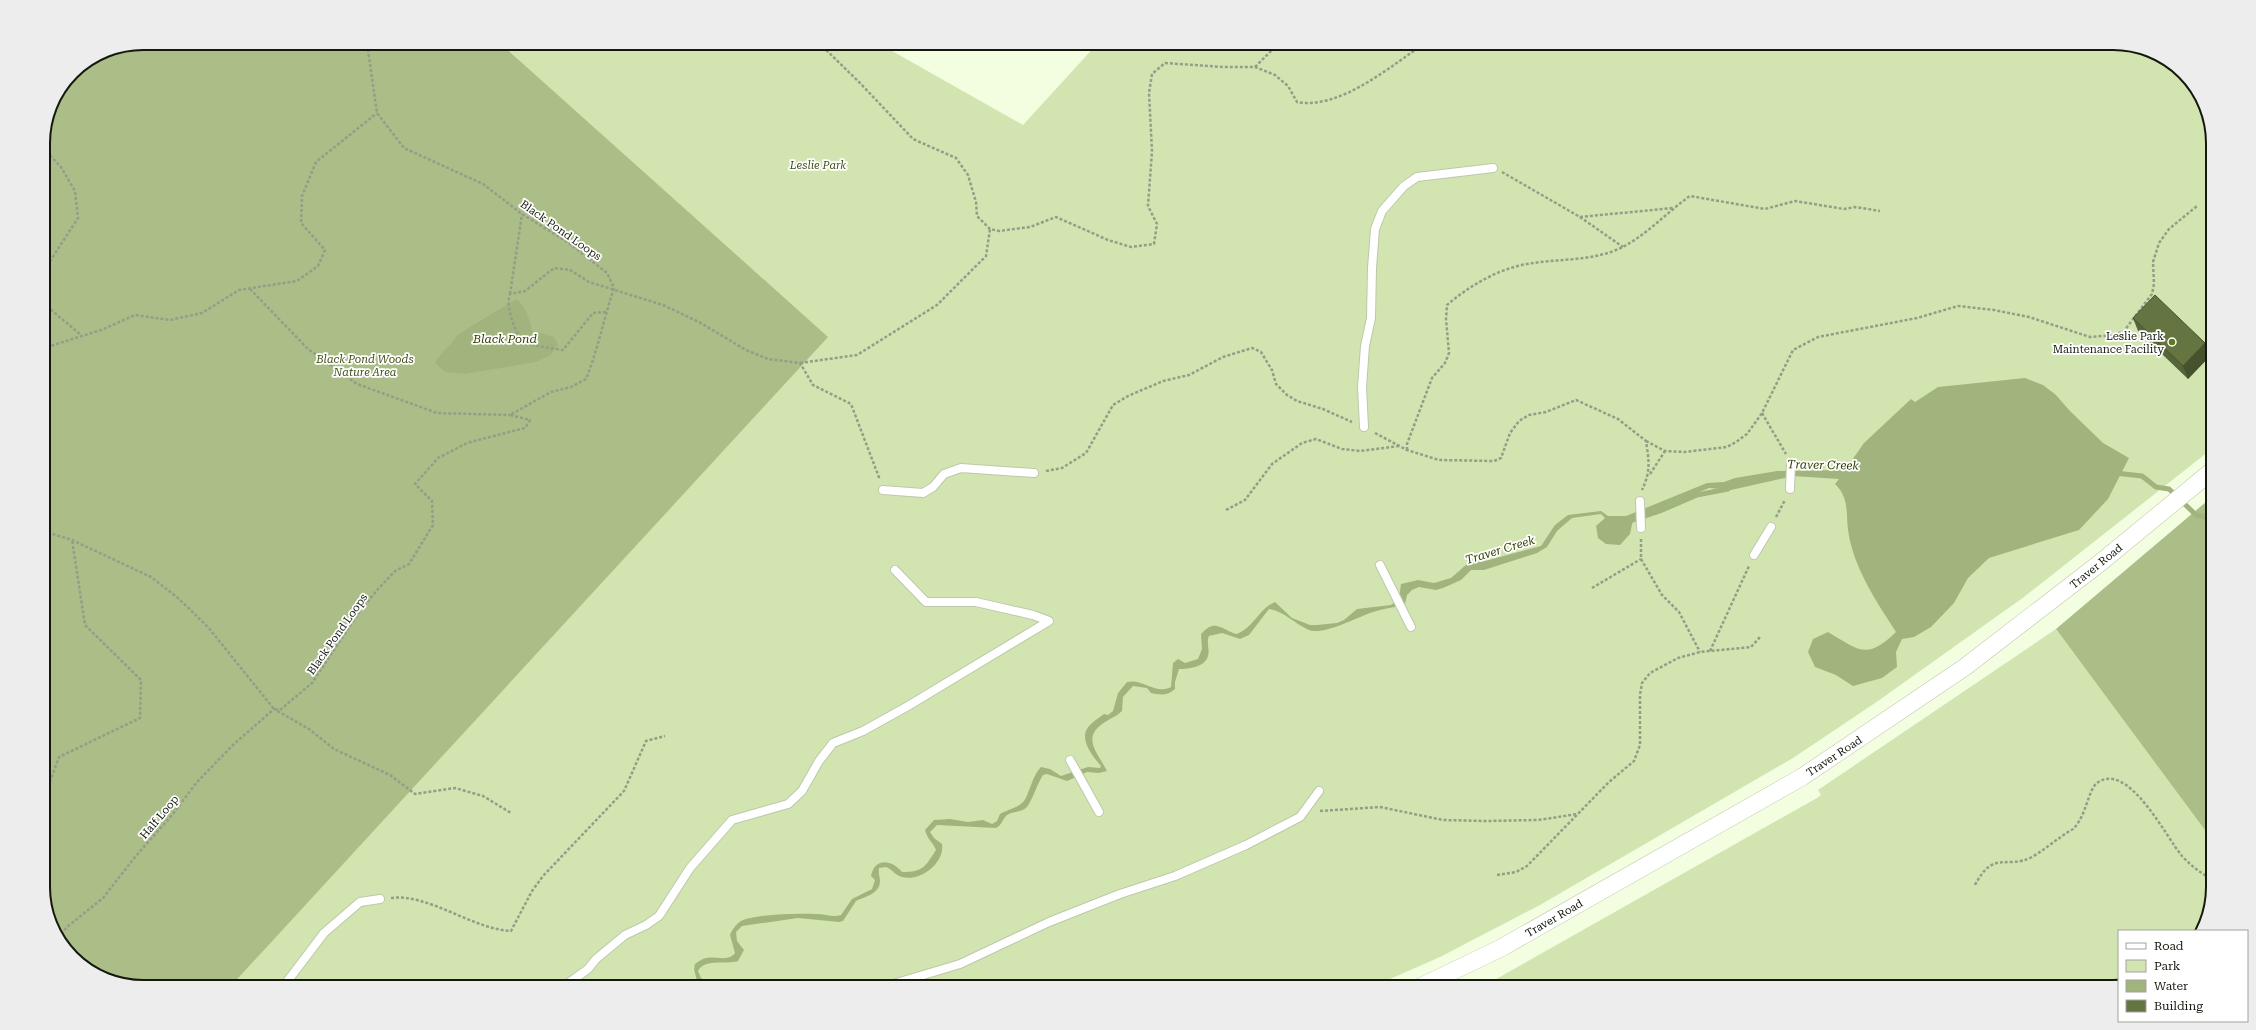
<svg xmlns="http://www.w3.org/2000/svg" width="2256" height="1030" font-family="'Roboto Serif',serif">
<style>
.green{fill:#d2e5b1}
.forest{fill:#abbe88}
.water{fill:#a1b47e}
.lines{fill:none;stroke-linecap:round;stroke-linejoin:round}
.stream{stroke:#a1b47e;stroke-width:5}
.lane-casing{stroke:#bdc8ab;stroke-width:10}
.street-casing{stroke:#bdc8ab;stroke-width:18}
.path{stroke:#959d87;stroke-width:2.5;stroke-dasharray:3 2;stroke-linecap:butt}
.lane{stroke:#fff;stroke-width:8}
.street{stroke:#fff;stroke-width:17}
.wall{fill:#566539}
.shaded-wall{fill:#46522e}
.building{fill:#647542;stroke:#46522e}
.poi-dot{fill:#607728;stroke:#fff;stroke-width:1.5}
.labels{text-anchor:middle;stroke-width:3.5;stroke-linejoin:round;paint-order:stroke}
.park-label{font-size:11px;font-style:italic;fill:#3e4f14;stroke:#fff}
.street-label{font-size:11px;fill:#14180d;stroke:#fff}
.poi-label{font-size:11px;fill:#14180d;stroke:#fff;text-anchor:end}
.water-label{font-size:12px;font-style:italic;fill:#314001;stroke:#fff}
.rim{fill:none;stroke:#14180d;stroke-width:2}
</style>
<rect width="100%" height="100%" fill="#f2fedf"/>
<g class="green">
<path d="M500,43H878L1023,125L1098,43H2113L2151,51L2196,87L2213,137V448L2024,597L1878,701L1793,758L1540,905L1440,957L1372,987H230L827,337Z"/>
<path d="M2056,629L2213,841V887L2205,925L2201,931H2119V985L2113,987H1482L1817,798L1821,795L1818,790Z"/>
</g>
<g class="forest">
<path d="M143,43H500L828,337L230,987H143L105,979L60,943L43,894V137L51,105L72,72L105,51Z"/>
<path d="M2213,496V841L2056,629Z"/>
</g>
<g class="water">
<path d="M516,299C526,306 529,318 532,331L554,337L558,344L551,355L536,362L465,374L445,372L435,363C441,351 451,347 457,335Z"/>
<path d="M2025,378L2043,385L2056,395L2069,410L2103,443L2129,458L2108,499L2079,530L1989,558L1968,578L1954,603L1931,627L1914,637L1902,639L1896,652L1897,667L1882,678L1853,686L1836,675L1815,667L1808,652L1813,639L1828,632C1859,650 1866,661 1896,632C1877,602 1856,572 1849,536C1845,518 1851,499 1835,484L1839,479L1793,476L1731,490L1709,488L1633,520L1630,534L1620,545L1606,544L1598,538L1596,526L1605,518L1601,514L1572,518L1557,531L1547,547L1537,553L1484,570H1471L1461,580L1443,588L1436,590L1419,587L1412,590L1407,595L1405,604C1395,608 1384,608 1373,612C1360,616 1323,636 1309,630C1295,624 1284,611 1269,609L1249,635L1240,639L1222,633L1209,636C1206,643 1210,649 1208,656C1205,667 1189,669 1179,669L1175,682V689C1168,696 1160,695 1151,693L1147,688L1133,686L1123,697L1122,711C1116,717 1108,719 1101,725C1082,739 1099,755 1107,771L1099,773L1087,772L1067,781L1047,774L1043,775C1037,784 1032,802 1026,808C1020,813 1011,811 1006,816C1002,820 1002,825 996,828L937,825L930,832L934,838L942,844C945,863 920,882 902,877C896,876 892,869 886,867L879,868C878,874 880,876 880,881C880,894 864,897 856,901L843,921L839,922L798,918L742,926L736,932L737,941L744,950L738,961C725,965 705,958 698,971L701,978L711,983L715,987H706L697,981L694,969L695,964C699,961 703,958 707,958C716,956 728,962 735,953L730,935C732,930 736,924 741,921C756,914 800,913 817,914C826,914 833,918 841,915L852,899L872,889L875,880L871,876C875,857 892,860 902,872C923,872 925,867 936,850C933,842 927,839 925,830L934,820L950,819L968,822L983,820L992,824L997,821L1000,814C1006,810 1017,808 1022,803C1029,798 1031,777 1041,767L1050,769L1061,776L1088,767L1100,768L1101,766C1093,757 1080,741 1087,729C1090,723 1099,718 1104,714L1108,715L1113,711L1118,693L1127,682C1143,678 1155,695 1171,687L1173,663L1178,659L1185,663L1198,659L1202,649L1201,634C1215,618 1221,629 1236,634C1254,628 1258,609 1275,602L1292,618L1310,625H1317L1337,623L1344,620L1357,609L1391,605L1399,599L1401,584L1418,580L1434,583L1451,578L1467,564L1485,561L1541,546L1555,525L1568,515L1601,511L1608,516H1626L1707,483L1724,482L1735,478L1777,471L1845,470L1864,443L1911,399L1915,402L1938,387Z"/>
</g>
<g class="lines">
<g class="stream">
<path d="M2115,473L2142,476L2156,487L2169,489L2196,515L2213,519"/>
<path d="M1627,522L1660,511L1697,495L1728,489"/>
</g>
<defs>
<g id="lane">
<path d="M1364,427L1362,387L1365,346L1371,318L1372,268L1375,229L1382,211L1404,186L1417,177L1493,168"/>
<path d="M1790,489L1791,463"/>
<path d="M883,490L923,493L933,487L944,474L961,468L1034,473"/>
<path d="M1640,501L1641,528"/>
<path d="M1754,555L1771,527"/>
<path d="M1380,565L1411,627"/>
<path d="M1070,760L1099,812"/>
<path d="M283,987L324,933L360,902L380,899"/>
<path d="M563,987L588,969L596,959L625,935L646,925L659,916L690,868L732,820L788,804L802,791L819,761L833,743L863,731L908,706L1049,621L1033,615L976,602H926L895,570"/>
<path d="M883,987L960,964L1049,922L1120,894L1175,876L1246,845L1300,817L1319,791"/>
</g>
<path id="street" d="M1420,987L1501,948L1802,777L1965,667L2100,563L2213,470"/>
</defs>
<use href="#lane" class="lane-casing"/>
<use href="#street" class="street-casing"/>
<g class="path">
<path d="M819,43L860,83L913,139L956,158L968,175L976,202L977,216L990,229L999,231L1030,227L1056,217L1108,240L1131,247L1154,244L1157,224L1148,206L1152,151L1149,93L1152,74L1165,63L1223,67H1255L1275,75L1288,86L1297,102C1340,110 1391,66 1425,43"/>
<path d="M1446,43H1473"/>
<path d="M1255,67L1279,43"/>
<path d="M43,148L61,167L75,191L78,218L43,272"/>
<path d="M1502,172L1580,217L1673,208"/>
<path d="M1580,217L1623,247"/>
<path d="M250,289L308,349L357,384L437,413L510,415"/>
<path d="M510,294L522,214"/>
<path d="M43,303L81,335"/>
<path d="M606,312L593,313L563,350C552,348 536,347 526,342C515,337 505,304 510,294L525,291L554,268L570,270L589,282L663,305L699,322L746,350L768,359L800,363L813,385L851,404L880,480"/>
<path d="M43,351L50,346L101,330L135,315L170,320L202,313L239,290L297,281L318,266L325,250L301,223L302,196L316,162L377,113"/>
<path d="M800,363L857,355L937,305L986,256L990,229"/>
<path d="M1762,413L1786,454"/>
<path d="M1375,433L1407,450L1439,460L1494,461L1501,458L1510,433L1519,421L1529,415L1546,412L1576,400L1618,419L1646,441C1649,461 1651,471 1642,490"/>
<path d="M1646,441L1665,451L1684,452L1727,447L1736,442L1747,434L1762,413L1793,350L1818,337L1917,318L1958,306L1994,310L2029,317L2090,337L2115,335L2124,331L2152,294L2154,284L2153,262L2159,243L2169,229L2197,206"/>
<path d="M1407,450V444L1432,378L1445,363L1449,353L1446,319L1447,305C1469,286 1498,269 1527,264C1555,259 1584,261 1611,252C1642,241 1664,214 1690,196L1765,209L1795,201L1844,209L1855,207L1880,211"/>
<path d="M1046,471L1062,468L1086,453L1113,405L1128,396L1163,381L1189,375L1223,357L1252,348L1261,352L1272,370L1276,384L1287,395L1297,401L1323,409L1352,422"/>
<path d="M1650,474L1665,451"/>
<path d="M1226,510L1245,500L1272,464L1302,443L1316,439L1342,449L1360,451L1399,446"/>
<path d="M1776,517L1785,500"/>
<path d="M43,531L72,540L151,577L178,598L208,627L274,709L280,710L312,683L360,611L378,589L395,571L409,564L433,525L432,501L415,484L438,458L467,443L525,428L530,420L510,415L551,392L571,387L586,379C598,349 604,318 614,288L607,273L569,243L522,214L483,184L404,148L377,113L367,43"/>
<path d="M1641,539V559L1662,595L1679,612L1700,652"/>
<path d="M1592,588L1641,559"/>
<path d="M1710,651L1749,566"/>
<path d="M43,801L59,757L140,718L141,680L85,625L72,540"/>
<path d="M1320,811L1380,807L1443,820L1486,821L1538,820L1577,814"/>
<path d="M1497,875L1516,872L1527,866L1609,782L1634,761L1640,745V695L1642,683L1650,673L1678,658L1700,652L1751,647L1760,637"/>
<path d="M1975,885C1994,849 2006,870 2032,857C2046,849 2059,837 2073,829C2086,817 2088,790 2097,783C2128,760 2166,837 2182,856C2191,866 2201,873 2213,880"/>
<path d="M391,898C428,893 472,929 511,931L532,891L543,876L624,791L646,741L665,736"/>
<path d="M58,938L67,927L103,898L135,857L172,815L197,782L234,744L274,709L309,729L334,749L390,775L415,794L455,788L483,796L511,813"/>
</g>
<use href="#lane" class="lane"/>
<use href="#street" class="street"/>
</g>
<path class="wall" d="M2133,318L2210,356L2188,379L2138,331Z"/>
<path class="shaded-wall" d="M2205,343L2210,356L2188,379L2183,366Z"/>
<path class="building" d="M2155,295L2205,343L2183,366L2133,318Z"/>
<circle class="poi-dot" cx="2172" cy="342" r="4"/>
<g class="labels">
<g class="park-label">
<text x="818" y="169">Leslie Park</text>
<text x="365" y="363">Black Pond Woods<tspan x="365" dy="13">Nature Area</tspan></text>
</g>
<g class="street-label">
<text transform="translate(561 230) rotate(35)" y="4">Black Pond Loops</text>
<text transform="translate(2096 566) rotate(-39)" y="4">Traver Road</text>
<text transform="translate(337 634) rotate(-55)" y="4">Black Pond Loops</text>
<text transform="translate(1834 756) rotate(-33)" y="4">Traver Road</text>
<text transform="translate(159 817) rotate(-50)" y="4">Half Loop</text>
<text transform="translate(1554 918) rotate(-30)" y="4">Traver Road</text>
</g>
<g class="poi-label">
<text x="2164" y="340">Leslie Park<tspan x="2164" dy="13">Maintenance Facility</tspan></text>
</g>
<g class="water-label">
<text x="505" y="343">Black Pond</text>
<text transform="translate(1823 465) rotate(1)" y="4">Traver Creek</text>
<text transform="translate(1500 550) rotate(-17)" y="4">Traver Creek</text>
</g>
</g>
<path d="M0 0H2256V1030H0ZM143 50H2113A93 93 0 0 1 2206 143V887A93 93 0 0 1 2113 980H143A93 93 0 0 1 50 887V143A93 93 0 0 1 143 50Z" fill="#ecedec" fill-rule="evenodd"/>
<path class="rim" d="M143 50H2113A93 93 0 0 1 2206 143V887A93 93 0 0 1 2113 980H143A93 93 0 0 1 50 887V143A93 93 0 0 1 143 50Z"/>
<rect x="2118" y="930" width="130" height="92" fill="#ffffff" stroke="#a1a39e"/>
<rect x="2126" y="943" width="20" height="6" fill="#ffffff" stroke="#a1a39e"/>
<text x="2154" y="950" font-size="12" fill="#14180d">Road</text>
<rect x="2126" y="960" width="20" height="12" fill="#d2e5b1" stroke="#a1a39e"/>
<text x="2154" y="970" font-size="12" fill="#14180d">Park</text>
<rect x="2126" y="980" width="20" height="12" fill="#a1b47e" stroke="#a1a39e"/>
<text x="2154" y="990" font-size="12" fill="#14180d">Water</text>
<rect x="2126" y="1000" width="20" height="12" fill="#647542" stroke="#a1a39e"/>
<text x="2154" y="1010" font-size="12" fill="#14180d">Building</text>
</svg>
